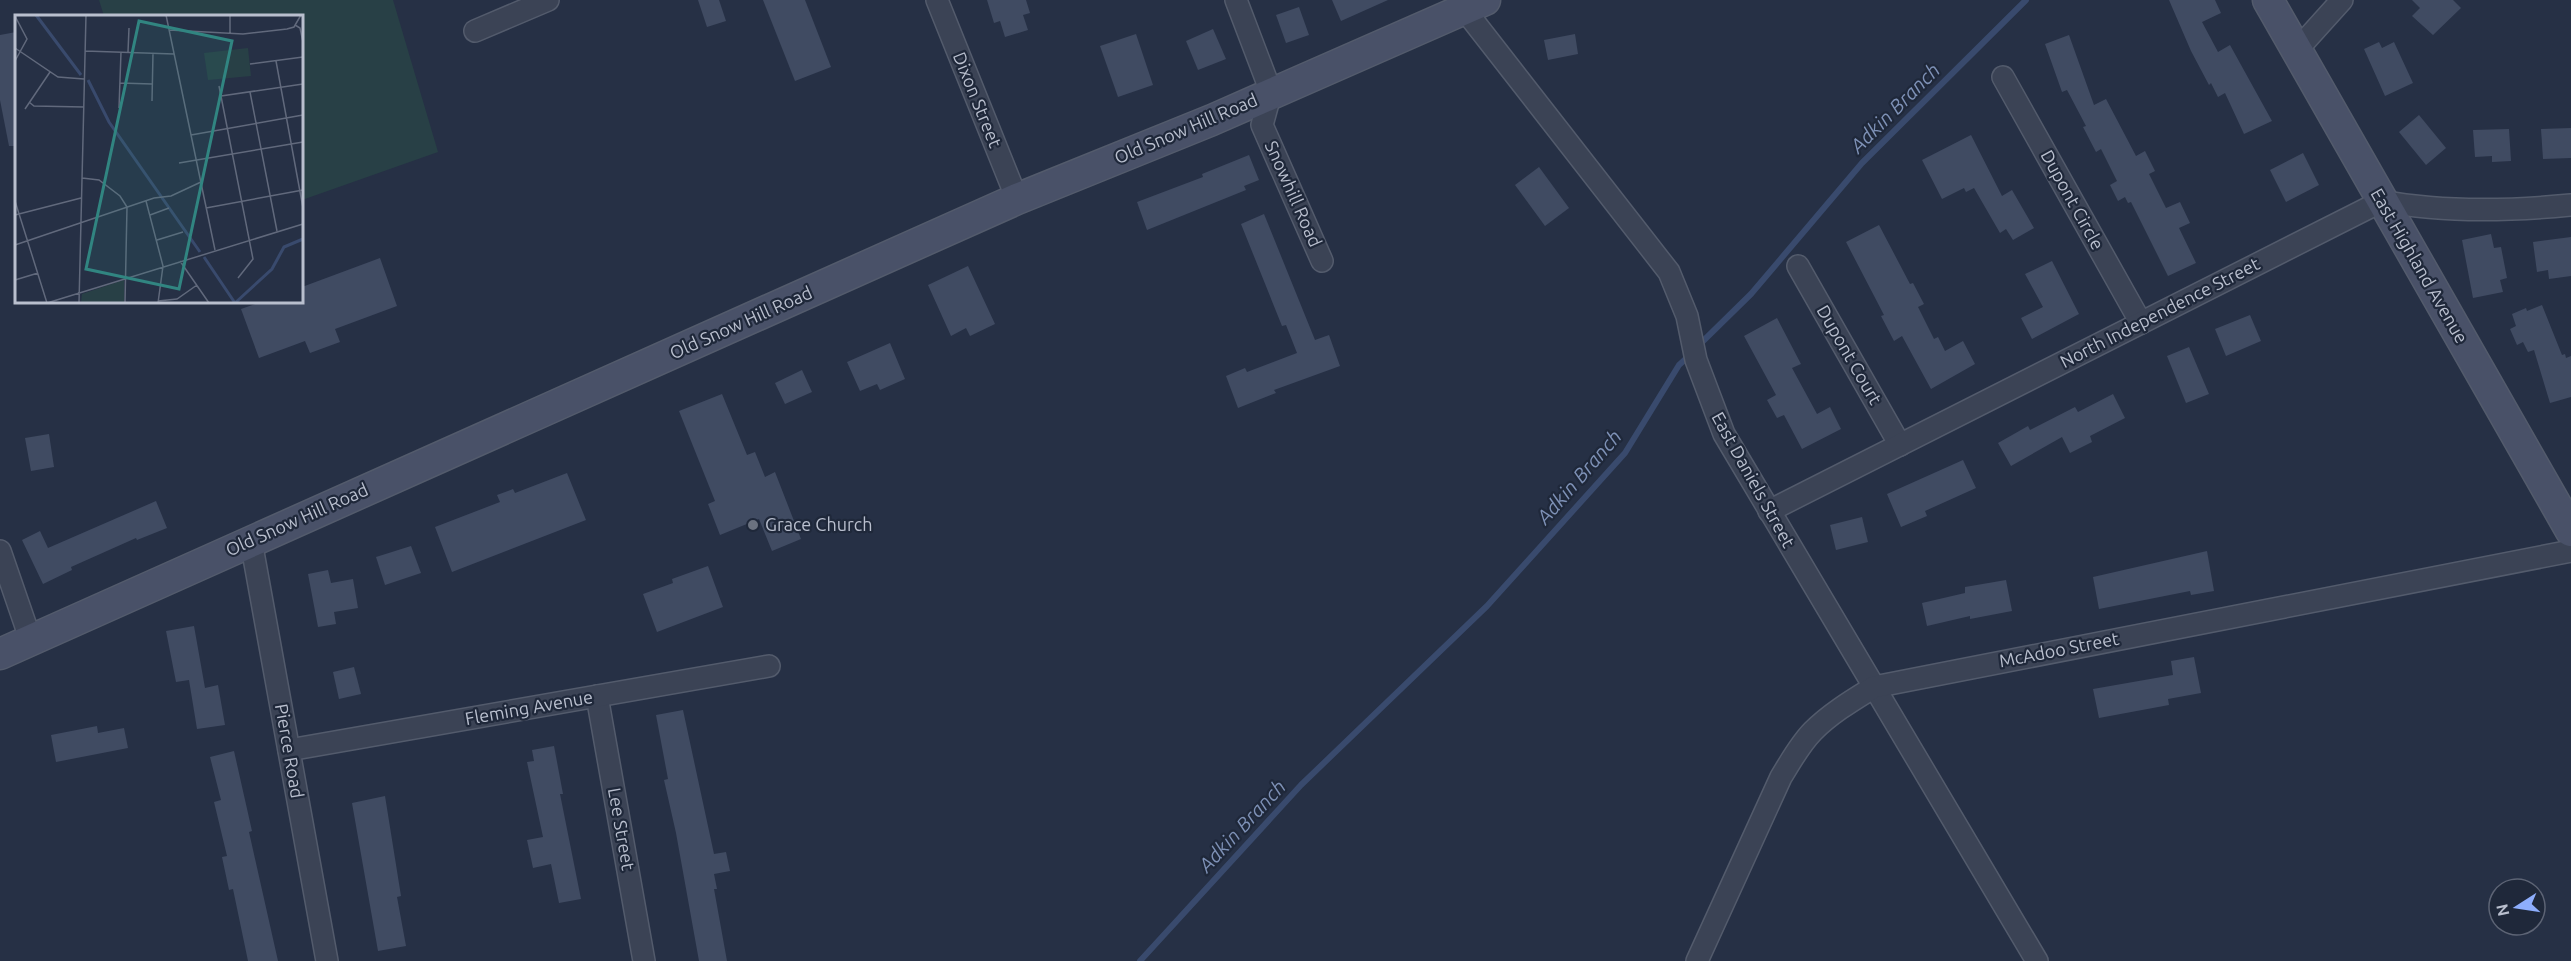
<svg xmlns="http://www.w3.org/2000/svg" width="2571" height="961" font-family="Ubuntu,sans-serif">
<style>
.green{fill:#284046}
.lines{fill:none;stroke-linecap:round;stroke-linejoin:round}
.stream{stroke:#394a6d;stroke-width:6}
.building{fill:#404b62}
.street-casing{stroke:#535b6c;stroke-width:24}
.secondary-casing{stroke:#535b6c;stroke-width:33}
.street{stroke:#3b4355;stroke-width:21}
.secondary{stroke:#495168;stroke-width:30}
.worship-dot{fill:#6b7280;stroke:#1f283a;stroke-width:2}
.labels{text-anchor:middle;stroke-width:4.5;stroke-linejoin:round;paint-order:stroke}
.street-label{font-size:18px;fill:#b9bfce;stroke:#1f283a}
.poi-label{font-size:18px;fill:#b9bfce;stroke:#1f283a;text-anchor:start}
.water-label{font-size:20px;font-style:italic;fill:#7e91b6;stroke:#1f283a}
.inset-river{fill:none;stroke:#394a6d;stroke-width:3}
.inset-road{fill:none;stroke:#61697c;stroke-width:1.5}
.view{fill:#318581;fill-opacity:0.15;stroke:#318581;stroke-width:3}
.inset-edge{fill:none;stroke:#b9bfce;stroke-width:3}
</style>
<rect width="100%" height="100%" fill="#263045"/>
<path class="green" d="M99,0H393L438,152L302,200V16H104Z"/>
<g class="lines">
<g class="stream">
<path d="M1697,347L1751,294L1862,163L2026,0"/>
<path d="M1140,961L1301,785L1487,606L1625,453L1679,365L1690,355"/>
</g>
</g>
<g class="building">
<path d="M698,0H719L726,21L707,27Z"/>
<path d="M763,0H805L831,67L795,81Z"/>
<path d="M987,0H1026L1030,13L1023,15L1028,30L1005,37L1000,21L994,23Z"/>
<path d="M1332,0H1388L1341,21Z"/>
<path d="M2169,0H2215L2221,13L2202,22L2218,52L2230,45L2272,121L2244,134L2225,93L2218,97L2211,83L2209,85L2191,51Z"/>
<path d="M2412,0H2453L2461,8L2433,35L2412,16L2420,8Z"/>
<path d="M1299,7L1309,35L1286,43L1276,15Z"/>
<path d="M1213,29L1226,59L1198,70L1186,41Z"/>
<path d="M16,32V146H9L0,100V35Z"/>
<path d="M1136,34L1153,85L1118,97L1100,46Z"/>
<path d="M1575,34L1578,54L1548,60L1544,40Z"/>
<path d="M2069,35L2094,105L2106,99L2136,156L2145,151L2155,171L2149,174L2166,208L2180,202L2190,223L2179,228L2196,263L2168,276L2131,202L2128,203L2125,197L2118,201L2110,185L2117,181L2101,149L2096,152L2083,127L2086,126L2067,90L2062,92L2045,44Z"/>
<path d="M2379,42L2382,48L2394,42L2413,83L2385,96L2364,49Z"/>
<path d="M2419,115L2446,148L2426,165L2399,132Z"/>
<path d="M2571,128V158L2543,159L2541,129Z"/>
<path d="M2509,129L2511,161L2492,162V156L2475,157L2473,130Z"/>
<path d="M1971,135L2002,196L2012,190L2034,228L2013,240L2006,229L2000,233L1974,188L1966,192L1964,188L1942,199L1922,160Z"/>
<path d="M2303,153L2319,185L2286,202L2270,170Z"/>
<path d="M1249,155L1259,180L1244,186L1246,190L1147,230L1137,202L1203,177L1202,174Z"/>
<path d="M1539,167L1569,208L1545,226L1515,185Z"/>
<path d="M1264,214L1315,340L1329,335L1340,366L1274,390L1276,393L1238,408L1226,376L1245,368L1247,372L1297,353L1286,325L1282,326L1241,224Z"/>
<path d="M1879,225L1910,284L1913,283L1924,304L1918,307L1934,339L1938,337L1945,351L1963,341L1975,364L1931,389L1902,336L1894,341L1881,316L1884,315L1846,242Z"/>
<path d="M2491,234L2494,248L2501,247L2507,278L2500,280L2503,292L2473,298L2462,240Z"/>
<path d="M2571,237V276L2549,279L2548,270L2537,272L2533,242Z"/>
<path d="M380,258L397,306L335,329L340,342L310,353L305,341L259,358L241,309L261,302H302V287Z"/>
<path d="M2052,261L2079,314L2032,339L2021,318L2043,307L2025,274Z"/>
<path d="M968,266L995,324L970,336L966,328L951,336L928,285Z"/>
<path d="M2542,305L2562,355L2565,354L2566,358L2571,356V397L2550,403L2534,350L2528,352L2523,342L2517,345L2510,329L2516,326L2512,314L2526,308L2527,311Z"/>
<path d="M2250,315L2261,341L2226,356L2215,329Z"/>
<path d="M1777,318L1801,364L1792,368L1817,414L1830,407L1841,429L1802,449L1784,415L1777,418L1767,400L1776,395L1744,336Z"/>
<path d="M890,343L905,379L880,390L877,384L860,391L847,362Z"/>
<path d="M2189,347L2209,394L2186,403L2167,356Z"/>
<path d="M802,370L812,392L785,404L775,383Z"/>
<path d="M722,394L747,455L755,452L765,477L775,472L801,539L772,551L759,519L720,535L708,504L715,501L679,411Z"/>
<path d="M2113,394L2125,418L2090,436L2092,442L2070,453L2062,437L2011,466L1998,443L2028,426L2030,430L2075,407L2078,412Z"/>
<path d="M49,434L54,467L31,471L25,438Z"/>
<path d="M1963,460L1976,488L1925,511L1927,516L1901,527L1887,494Z"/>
<path d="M567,473L586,520L452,572L435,527L500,502L497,495L513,489L515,493Z"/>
<path d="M156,501L167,528L137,540L136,538L71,567L72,570L43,584L22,540L40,531L48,548Z"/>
<path d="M1862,517L1868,542L1836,550L1830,525Z"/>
<path d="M411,546L421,573L385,585L376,557Z"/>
<path d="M2207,551L2214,591L2191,595L2190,591L2099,609L2093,577Z"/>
<path d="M708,566L723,607L657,632L643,594L673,583L672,579Z"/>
<path d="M328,570L331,583L353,579L358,608L334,612L336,624L318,627L308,574Z"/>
<path d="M2006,580L2012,611L1970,619V616L1927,626L1922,603L1965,593V587Z"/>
<path d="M194,626L205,688L218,685L225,725L197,729L189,680L176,682L166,631Z"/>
<path d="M2194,657L2201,693L2168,699L2169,705L2099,718L2093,689L2173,675L2171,661Z"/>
<path d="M354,667L361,694L339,699L333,672Z"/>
<path d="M683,710L714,854L726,852L730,871L714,874L717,889H714L727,961H699L676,833L664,780L668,779L656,715Z"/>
<path d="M97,726L98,733L124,728L128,748L56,762L51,735Z"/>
<path d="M554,746L563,794H560L581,899L559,903L551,864L533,868L527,840L543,837L527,762L534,761L532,750Z"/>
<path d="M234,751L252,831L249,832L278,961H248L233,889L229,890L222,857L227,856L214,802L221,800L210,757Z"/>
<path d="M385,796L401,896L397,897L406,946L378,951L352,803Z"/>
</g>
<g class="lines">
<defs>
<g id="street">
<path d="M937,0L1017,199"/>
<path d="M1236,0L1271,92L1262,125L1322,261"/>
<path d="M1464,9L1669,272L1687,316L1696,360L1724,434L2037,961"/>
<path d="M475,31L548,0"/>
<path d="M2296,51L2342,0"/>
<path d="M2003,77L2141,323"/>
<path d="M1798,266L1900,445"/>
<path d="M1769,511L2382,201C2444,213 2509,211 2571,205"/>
<path d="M251,541L327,961"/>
<path d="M0,551L31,641"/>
<path d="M597,696L644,961"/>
<path d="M289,750L769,666"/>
<path d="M1697,961L1781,777C1791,761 1800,744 1813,731C1831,713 1853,700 1874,687L2571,551"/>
</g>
<g id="secondary">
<path d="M2268,0L2571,531"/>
<path d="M0,654L1017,199L1212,120L1485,0"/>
</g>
</defs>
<use href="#street" class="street-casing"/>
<use href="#secondary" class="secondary-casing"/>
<use href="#street" class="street"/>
<use href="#secondary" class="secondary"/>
</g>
<circle class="worship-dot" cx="753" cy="525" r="6"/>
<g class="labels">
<g class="street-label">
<text transform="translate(977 100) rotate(68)" y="6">Dixon Street</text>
<text transform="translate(1186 129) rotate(-23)" y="6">Old Snow Hill Road</text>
<text transform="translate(1293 194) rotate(66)" y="6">Snowhill Road</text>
<text transform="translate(2072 200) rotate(61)" y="6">Dupont Circle</text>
<text transform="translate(2419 266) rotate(60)" y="6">East Highland Avenue</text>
<text transform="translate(2160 313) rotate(-27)" y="6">North Independence Street</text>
<text transform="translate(741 323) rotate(-24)" y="6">Old Snow Hill Road</text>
<text transform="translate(1849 355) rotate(60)" y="6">Dupont Court</text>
<text transform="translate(1753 480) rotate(61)" y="6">East Daniels Street</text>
<text transform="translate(297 520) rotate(-24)" y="6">Old Snow Hill Road</text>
<text transform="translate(2059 650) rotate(-11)" y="6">McAdoo Street</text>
<text transform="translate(529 708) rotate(-10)" y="6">Fleming Avenue</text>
<text transform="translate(289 751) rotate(80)" y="6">Pierce Road</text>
<text transform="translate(621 829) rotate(80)" y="6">Lee Street</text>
</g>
<g class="poi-label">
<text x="765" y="531">Grace Church</text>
</g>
<g class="water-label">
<text transform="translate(1895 108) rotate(-45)" y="7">Adkin Branch</text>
<text transform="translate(1579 477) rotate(-49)" y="7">Adkin Branch</text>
<text transform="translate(1242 826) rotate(-47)" y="7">Adkin Branch</text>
</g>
</g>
<g transform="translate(15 15)">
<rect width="288" height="288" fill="#263045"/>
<path d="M233,33L236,61L193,65L189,38ZM109,265V288H66L67,279Z" fill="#284046"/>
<path class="inset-river" d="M21,0L66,60M73,65L94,107L185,237M189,242L220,288M220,288L257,254L269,232L288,224"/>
<path class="inset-road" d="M151,0L200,235M0,1L12,24L0,46M280,10L285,13L288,27M154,15L228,19L272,14L279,12L286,0M215,19V0M0,33L43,62L69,64M70,36L159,39M113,37L114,13M261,46L288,193M235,49L288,42M105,68L137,69M204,71L238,244L223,263M235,77L262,216M206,81L288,69M137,86L138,38M14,87L19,91L69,92M104,93L106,37M10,94L35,57M176,120L288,100M164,148L288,127M67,163L84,165L105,181L112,192L110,288M0,186L32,288M131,186L148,251L143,288M191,193L288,175M0,200L66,183M135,200L154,193M142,225L168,217M0,230L139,183L156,181L186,167M165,246L194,288M0,265L23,258M143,286L162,284L182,270M32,288L288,209M64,288L71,0"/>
<path class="view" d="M124,6L217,26L164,274L71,254Z"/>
<rect width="288" height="288" class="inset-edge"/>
</g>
<g transform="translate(2517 907) rotate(258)"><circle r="28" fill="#1f283a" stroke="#5d6475" stroke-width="1.5"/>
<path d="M0-4.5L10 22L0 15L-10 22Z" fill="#8eaefd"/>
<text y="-9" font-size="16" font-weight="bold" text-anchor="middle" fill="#b9bfce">N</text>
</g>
</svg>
